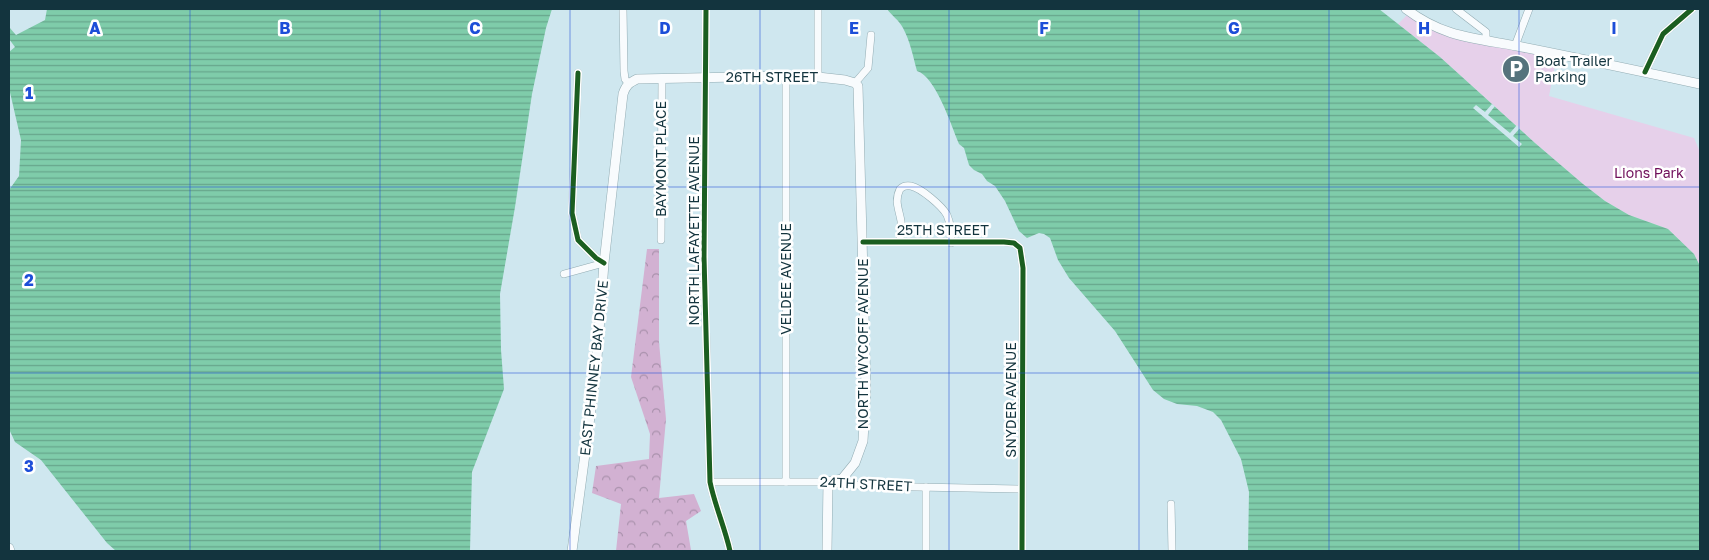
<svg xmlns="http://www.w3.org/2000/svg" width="1709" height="560" font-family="'Golos Text',sans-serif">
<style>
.forest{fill:url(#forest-crowns)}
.park{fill:#e6d0ea}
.water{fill:url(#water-rules)}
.pier{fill:#cfe7ef}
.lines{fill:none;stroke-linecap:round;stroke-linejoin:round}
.street-casing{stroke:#92acb3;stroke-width:8}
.secondary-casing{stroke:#92acb3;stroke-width:10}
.street{stroke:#f8fbfd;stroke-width:7}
.secondary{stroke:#f8fbfd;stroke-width:9}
.cycleway-casing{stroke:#fff;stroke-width:8}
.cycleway{stroke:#1b5e20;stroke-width:5}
.grid{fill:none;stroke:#1d4ed8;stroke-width:1;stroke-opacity:0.55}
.labels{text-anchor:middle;stroke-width:5;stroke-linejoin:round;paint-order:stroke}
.poi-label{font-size:14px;fill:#13343e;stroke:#fff;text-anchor:start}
.street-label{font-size:14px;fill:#13343e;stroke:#fff}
.park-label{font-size:14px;fill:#6e0c59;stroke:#fff}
.grid-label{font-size:16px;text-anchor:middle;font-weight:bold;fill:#1d4ed8;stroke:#fff;stroke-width:5;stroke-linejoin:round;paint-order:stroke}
</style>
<defs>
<pattern id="forest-crowns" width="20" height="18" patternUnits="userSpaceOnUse" patternTransform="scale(1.25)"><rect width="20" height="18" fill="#d2b1d2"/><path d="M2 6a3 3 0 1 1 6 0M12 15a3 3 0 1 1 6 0" fill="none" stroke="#a991ac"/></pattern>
<pattern id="water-rules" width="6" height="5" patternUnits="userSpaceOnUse" patternTransform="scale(1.25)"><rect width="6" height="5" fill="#7fccaa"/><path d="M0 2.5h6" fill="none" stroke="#67a68c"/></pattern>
</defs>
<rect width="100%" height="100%" fill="#cfe7ef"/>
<path class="forest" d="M647,249H659V342L666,419L659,498L694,494L701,511L686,521L691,550L716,551H616L621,504L592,493L596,466L649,459L650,434L631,377Z"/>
<path class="park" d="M1410,12L1430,25L1557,55L1549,96L1694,138L1700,152V266L1694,254L1668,229L1629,215L1605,201L1583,184L1535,143L1440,57L1398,24Z"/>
<g class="water">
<path d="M47,9H552L546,28L532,94L515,207L500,294L501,350L504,389L472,472L470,551H116L107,543L41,460L15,442L9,429V190L19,176L21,140L9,88V52L15,47L9,39V27L16,35L45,20Z"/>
<path d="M887,9H1379L1440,57L1535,143L1583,184L1605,201L1629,215L1668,229L1694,254L1700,266V551H1248L1249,492L1241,459L1221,420L1213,412L1197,406L1177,404L1164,399L1153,390L1115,331L1069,278L1058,260L1050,238L1044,234L1039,233L1027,238L1019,231L1005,201L995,186L987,181L982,174L974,170L969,165L964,148L959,144C951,125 936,77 917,71C913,56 910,41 903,28C899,20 892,16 887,9Z"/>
</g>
<path class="pier" d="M1492,104L1495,106L1488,115L1510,133L1517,125L1520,128L1513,136L1522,144L1519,147L1473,108L1476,105L1485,112Z"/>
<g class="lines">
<defs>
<g id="street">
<path d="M623,9L624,71L625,79L628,83"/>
<path d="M706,9L704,257L710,482C715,506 725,528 730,551"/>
<path d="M1456,9L1486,32V41"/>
<path d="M1515,46L1529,9"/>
<path d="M1645,72L1663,34L1692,9"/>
<path d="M578,73L572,213L578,240L596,258L604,263"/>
<path d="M818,77V9"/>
<path d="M855,83L868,68L871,35"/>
<path d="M661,240L662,78"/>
<path d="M863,242H1004L1014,243L1020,248L1023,268L1022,551"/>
<path d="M900,242C900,235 902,228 901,221C899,209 894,201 900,189C903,186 906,185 911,186C921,188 942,206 947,215C951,224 951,233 951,243"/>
<path d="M564,274L604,263"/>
<path d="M710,482H824L867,486L1022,489"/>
<path d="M786,482V76"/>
<path d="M1171,504L1172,551"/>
<path d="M926,551V487"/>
</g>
<g id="secondary">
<path d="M1406,9C1443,37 1473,38 1517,46C1578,58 1639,71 1700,84"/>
<path d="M9,548L10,551"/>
<path d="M572,551L596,372L604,263L623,94C626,85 629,83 637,79L786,76L818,77L845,80L855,83L858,86L866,389L863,441L855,463L842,479L828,482L827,551"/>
</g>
</defs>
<use href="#street" class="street-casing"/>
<use href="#secondary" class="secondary-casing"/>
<use href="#street" class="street"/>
<use href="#secondary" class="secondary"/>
<defs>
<g id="cycleway">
<path d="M706,9L704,257L710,482C715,506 725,528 730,551"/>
<path d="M1645,72L1663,34L1692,9"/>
<path d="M578,73L572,213L578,240L596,258L604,263"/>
<path d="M863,242H1004L1014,243L1020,248L1023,268L1022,551"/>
</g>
</defs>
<use href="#cycleway" class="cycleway-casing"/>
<use href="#cycleway" class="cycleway"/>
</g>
<path class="grid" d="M190,9V551M380,9V551M570,9V551M760,9V551M949,9V551M1139,9V551M1329,9V551M1519,9V551M9,187H1700M9,373H1700"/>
<defs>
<symbol id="parking-disc" viewBox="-11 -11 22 22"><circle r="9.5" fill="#55737c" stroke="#fff"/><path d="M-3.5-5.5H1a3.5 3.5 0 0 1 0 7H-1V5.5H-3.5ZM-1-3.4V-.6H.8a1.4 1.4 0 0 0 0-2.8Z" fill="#fff"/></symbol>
</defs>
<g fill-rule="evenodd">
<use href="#parking-disc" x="1500" y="53" width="32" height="32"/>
</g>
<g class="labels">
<g class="poi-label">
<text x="1535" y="66">Boat Trailer<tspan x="1535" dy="16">Parking</tspan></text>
</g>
<g class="street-label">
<text x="772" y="82">26TH STREET</text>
<text transform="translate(661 159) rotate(-90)" y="5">BAYMONT PLACE</text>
<text x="943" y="235">25TH STREET</text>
<text transform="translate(694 231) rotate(-90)" y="5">NORTH LAFAYETTE AVENUE</text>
<text transform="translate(786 279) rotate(-90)" y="5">VELDEE AVENUE</text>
<text transform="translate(863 344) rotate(-90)" y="5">NORTH WYCOFF AVENUE</text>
<text transform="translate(594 368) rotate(-84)" y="5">EAST PHINNEY BAY DRIVE</text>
<text transform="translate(1011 400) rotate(-90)" y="5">SNYDER AVENUE</text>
<text transform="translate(866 484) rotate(3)" y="5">24TH STREET</text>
</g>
<g class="park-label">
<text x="1649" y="178">Lions Park</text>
</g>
</g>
<g class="grid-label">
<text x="95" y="34">A</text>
<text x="285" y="34">B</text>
<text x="475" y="34">C</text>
<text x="665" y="34">D</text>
<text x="854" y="34">E</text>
<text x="1044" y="34">F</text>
<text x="1234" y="34">G</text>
<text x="1424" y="34">H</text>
<text x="1614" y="34">I</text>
<text x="29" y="99">1</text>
<text x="29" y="286">2</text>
<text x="29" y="472">3</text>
</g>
<rect width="1709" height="560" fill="none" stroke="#13343e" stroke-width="20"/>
</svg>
